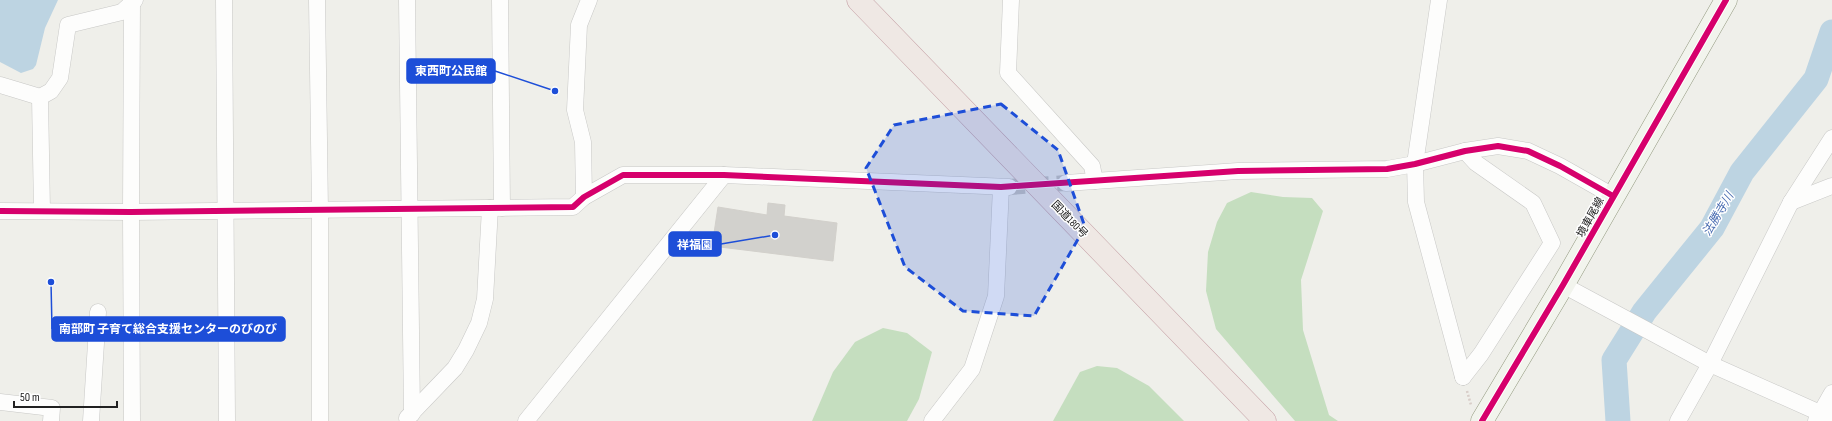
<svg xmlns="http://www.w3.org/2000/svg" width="1832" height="421" font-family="'Sofia Sans Condensed','Noto Sans JP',sans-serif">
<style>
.forest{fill:#c5debf}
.water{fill:#bdd4e2}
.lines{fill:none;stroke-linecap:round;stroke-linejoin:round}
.river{stroke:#bdd4e2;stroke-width:25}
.building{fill:#d2d1cd;stroke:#d2d0cb}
.minor-tunnel{stroke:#c6c6c2;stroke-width:16;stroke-dasharray:16 8;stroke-linecap:butt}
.minor-casing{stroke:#c8c8c6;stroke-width:17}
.secondary-casing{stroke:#949a81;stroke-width:23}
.trunk-casing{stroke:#c5a1a6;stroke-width:23}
.path{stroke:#d8cdc8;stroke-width:2.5;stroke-dasharray:2 2;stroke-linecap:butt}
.minor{stroke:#fdfdfc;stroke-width:16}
.secondary{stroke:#f2f4ed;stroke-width:22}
.trunk{stroke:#efe8e4;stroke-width:22}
.cycleway-casing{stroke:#fff;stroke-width:8}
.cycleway{stroke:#d6006c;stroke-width:6}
.marked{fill:#1d4ed8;fill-opacity:0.2;stroke:#1d4ed8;stroke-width:3;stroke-dasharray:8 5;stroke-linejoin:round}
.labels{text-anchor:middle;stroke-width:3;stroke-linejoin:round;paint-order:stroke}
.street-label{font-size:11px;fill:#212121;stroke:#fff}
.water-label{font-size:12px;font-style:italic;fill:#4c6eb2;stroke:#fff}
.leader{fill:none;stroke:#1d4ed8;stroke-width:1.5}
.callout-dot{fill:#1d4ed8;stroke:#fff;stroke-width:1.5}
.callout{fill:#1d4ed8;stroke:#1d4ed8;stroke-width:1.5}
.callout-label{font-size:12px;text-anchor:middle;font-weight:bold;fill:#fff}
</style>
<rect width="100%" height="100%" fill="#efefea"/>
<g class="forest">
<path d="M1251,192L1283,197L1312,198L1323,211L1301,280L1303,330L1329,415L1338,421H1295L1216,329L1206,291L1208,252L1217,222L1227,203Z"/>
<path d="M883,328L907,333L932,352L919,399L907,421H812L833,372L855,342Z"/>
<path d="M1097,366L1117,368L1149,386L1184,421H1053L1080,372Z"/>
</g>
<path class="water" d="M0,0H58L45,28L36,65L33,69L21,73L0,62Z"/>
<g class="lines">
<path class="river" d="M1618,421L1614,360L1644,312L1712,228L1742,172L1816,79L1832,32"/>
</g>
<path class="building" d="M768,203L785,205L784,216L837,223L833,261L712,246L718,207L767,215Z"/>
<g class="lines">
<path class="minor-tunnel" d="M1009,187L1066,183"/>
<defs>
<g id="minor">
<path d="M132,0L131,212L132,421"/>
<path d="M224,0L227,421"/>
<path d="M317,0L320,210V421"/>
<path d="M407,0L412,414"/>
<path d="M500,0L502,208"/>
<path d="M1011,0L1008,73L1092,166L1095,181"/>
<path d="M1439,0L1415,164L1416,202L1463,377"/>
<path d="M0,85L40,97L51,91L60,78L68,25L122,12L135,0"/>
<path d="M40,97L42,211"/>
<path d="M1066,183L1238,171L1387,169L1415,164L1465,151L1498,146L1528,151L1560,166L1613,196"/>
<path d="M584,197L583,142L575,110L579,25L589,0"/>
<path d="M1791,202L1832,186"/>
<path d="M0,211L131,212L573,207L584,197L623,175H724L1009,187"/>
<path d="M1563,285L1710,364L1820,413L1832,414"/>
<path d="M1463,377L1481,354L1552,243L1533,203L1476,163L1465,151"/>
<path d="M0,402L52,408L51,421"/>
<path d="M407,418L455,368L466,350L479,323L485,299L490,208"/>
<path d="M91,421L98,312"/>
<path d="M526,421L724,175"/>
<path d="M932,421L972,369L996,296L1001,187"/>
<path d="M1678,421L1710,364L1791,202L1832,138"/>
<path d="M1816,421L1832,393"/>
</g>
<path id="secondary" d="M1482,421L1563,285L1726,0"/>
<path id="trunk" d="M858,0L1265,421"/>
</defs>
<use href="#minor" class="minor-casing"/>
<use href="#secondary" class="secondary-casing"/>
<use href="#trunk" class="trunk-casing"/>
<path class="path" d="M1467,391L1471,405"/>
<use href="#minor" class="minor"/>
<use href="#secondary" class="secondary"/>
<use href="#trunk" class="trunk"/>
<defs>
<g id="cycleway">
<path d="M0,211L131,212L573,207L584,197L623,175H724L1001,187L1238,171L1387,169L1415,164L1465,151L1498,146L1528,151L1560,166L1613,196"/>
<path d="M1482,421L1563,285L1726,0"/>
</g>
</defs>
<use href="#cycleway" class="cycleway-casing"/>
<use href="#cycleway" class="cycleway"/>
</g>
<path class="marked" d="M1001,104L1058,150L1085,227L1034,316L963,311L905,267L866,168L894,125Z"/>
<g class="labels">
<g class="street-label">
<text transform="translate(1590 217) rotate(-61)" y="4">境車尾線</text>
<text transform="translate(1070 219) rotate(46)" y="4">国道180号</text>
</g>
<g class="water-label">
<text transform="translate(1718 214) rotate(-59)" y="4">法勝寺川</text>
</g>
</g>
<path class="leader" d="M555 91L495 71M775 235L721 244M51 282L52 329"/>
<g class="callout-dot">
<circle cx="555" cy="91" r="4"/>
<circle cx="775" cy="235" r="4"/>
<circle cx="51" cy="282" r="4"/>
</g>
<g class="callout">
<rect x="407" y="59" width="88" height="24" rx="4"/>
<rect x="669" y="232" width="52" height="24" rx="4"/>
<rect x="52" y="317" width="233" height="24" rx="4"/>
</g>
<g class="callout-label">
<text x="451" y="75">東西町公民館</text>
<text x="695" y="249">祥福園</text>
<text x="168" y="333">南部町 子育て総合支援センターのびのび</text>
</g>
<path d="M14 401v6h103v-6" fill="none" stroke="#212121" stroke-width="2"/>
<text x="20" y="401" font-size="12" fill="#212121" stroke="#ffffff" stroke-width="3" paint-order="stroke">50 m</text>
</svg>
